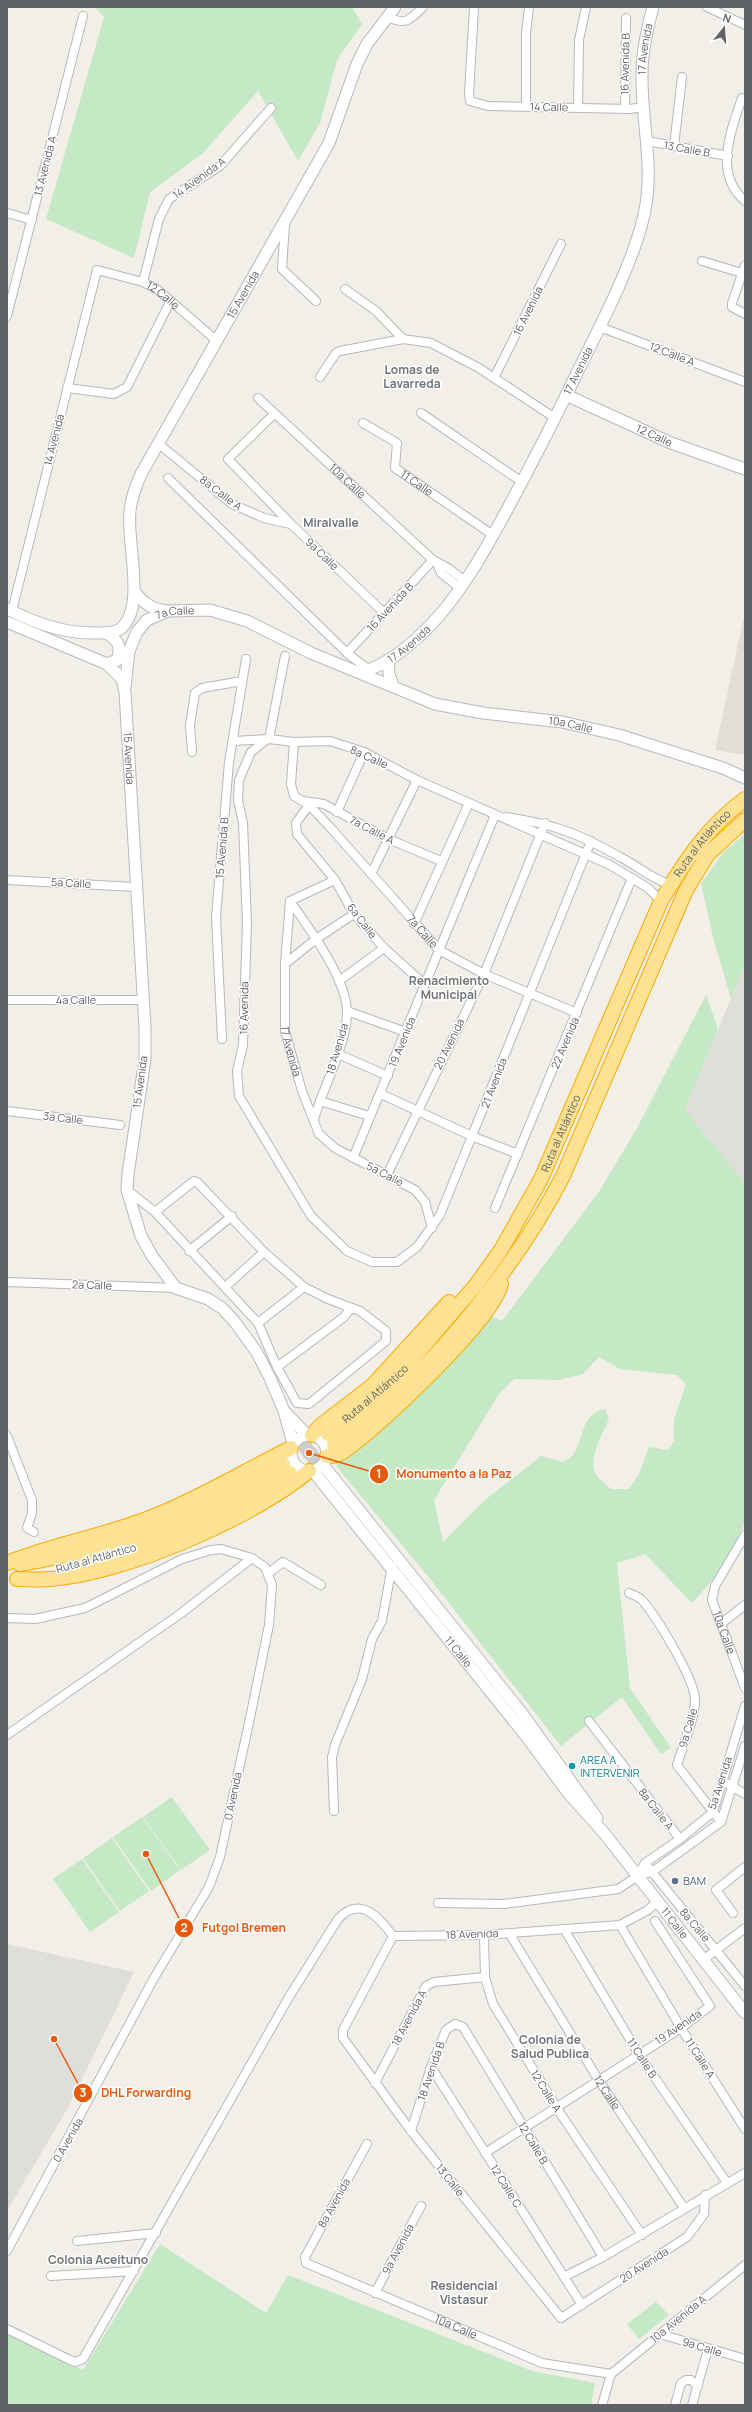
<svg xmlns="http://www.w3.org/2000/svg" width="752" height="2412" font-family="Manrope,sans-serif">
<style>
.industrial{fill:#e0deda}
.education{fill:#e1ded6}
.green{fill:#c5e8c5;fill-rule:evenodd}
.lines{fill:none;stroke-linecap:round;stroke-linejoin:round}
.highway-tunnel{stroke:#ccccc8;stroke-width:14;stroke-dasharray:14 7;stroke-linecap:butt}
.street-casing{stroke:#b5b8bc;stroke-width:10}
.secondary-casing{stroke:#b6babf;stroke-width:13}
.highway-casing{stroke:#f9ab00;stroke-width:16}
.street{stroke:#fff;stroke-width:8}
.secondary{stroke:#fff;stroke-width:11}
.highway{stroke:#fde293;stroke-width:14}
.culture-dot{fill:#0f9aa8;stroke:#fff;stroke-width:1.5}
.service-dot{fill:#5c6f8a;stroke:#fff;stroke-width:1.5}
.labels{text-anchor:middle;stroke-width:3;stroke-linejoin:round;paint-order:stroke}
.street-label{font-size:11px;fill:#5f6368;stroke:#fff}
.culture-label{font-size:11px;fill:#0d838f;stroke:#fff;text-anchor:start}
.service-label{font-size:11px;fill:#4e5e75;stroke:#fff;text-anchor:start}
.neighbourhood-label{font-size:12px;font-weight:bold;fill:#70757a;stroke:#fff}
.leader{fill:none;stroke:#e8590c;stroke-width:1.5}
.callout-dot{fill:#e8590c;stroke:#fff;stroke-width:1.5}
.mark-label{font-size:12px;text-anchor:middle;font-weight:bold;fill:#fff}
.callout-label{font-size:12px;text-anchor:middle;font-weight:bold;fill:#e8590c;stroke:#fff;stroke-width:3;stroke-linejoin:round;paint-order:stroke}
</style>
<rect width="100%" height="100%" fill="#f1efe8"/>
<g class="industrial">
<path d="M745,964V1183L685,1110Z"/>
<path d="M7,1944L134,1972L69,2106L7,2211Z"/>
</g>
<path class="education" d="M745,612V755L715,750Z"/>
<g class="green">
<path d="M95,7H352L362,24L337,60L320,123L298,161L258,91L202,154L150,192L134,258L46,219L104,17Z"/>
<path d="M745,834V964L731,998L714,941L701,884L723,853Z"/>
<path d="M706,995L718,1029L685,1110L745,1183V1523L722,1569L692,1603L645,1554L617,1563L630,1688L671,1748L661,1754L622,1697L561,1746L427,1575L336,1466L418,1397L491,1316L502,1321L600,1190L636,1130ZM599,1357L620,1369L677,1375L686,1384L674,1420V1441L668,1450L649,1447L639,1474L629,1489H611C605,1483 596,1478 594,1470C590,1455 603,1433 609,1419L605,1409C580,1414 585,1438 573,1455C571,1458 566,1460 563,1462L541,1456L485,1500L443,1542L434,1500L499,1394L514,1379L559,1380L583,1374Z"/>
<path d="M172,1797L210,1850L181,1870L143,1817Z"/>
<path d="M142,1817L180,1870L151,1891L113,1837Z"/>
<path d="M112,1838L149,1891L120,1911L83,1858Z"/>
<path d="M82,1859L119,1912L90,1932L53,1879Z"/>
<path d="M160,2244L266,2313L288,2275L532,2371L595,2383L591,2405H7V2333L83,2370Z"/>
<path d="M656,2302L669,2315L639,2339L627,2324Z"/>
</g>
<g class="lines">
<g class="highway-tunnel">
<path d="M283,1464L328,1434"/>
<path d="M290,1473L334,1444"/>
</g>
<defs>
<g id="street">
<path d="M474,7L469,94L470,101L488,106L629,109L644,107"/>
<path d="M707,7L745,25"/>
<path d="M387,17C406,25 409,21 423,7"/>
<path d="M742,98C731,130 713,174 745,201"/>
<path d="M526,106V34L529,7"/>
<path d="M578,107L579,40L586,7"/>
<path d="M625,109L626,18"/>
<path d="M647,141L728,156"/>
<path d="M674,146L682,77"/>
<path d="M7,213L32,220"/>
<path d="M285,224L282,269L316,301"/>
<path d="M702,261L742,273"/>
<path d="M745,265L732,303V307L745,314"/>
<path d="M143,282L159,219L169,199L220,166L271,108"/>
<path d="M345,289L376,311L403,339"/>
<path d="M7,316L83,16"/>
<path d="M600,327L745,382"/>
<path d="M320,377L336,353L340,351L403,339L431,343L479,368L555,418"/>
<path d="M494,378L561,244"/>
<path d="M67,388L114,394L127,387L170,302"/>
<path id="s1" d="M258,398L433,560L448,568L465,581"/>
<path d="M421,413L522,482"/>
<path d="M273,415L228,459L291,524L384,613"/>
<path id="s2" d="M363,423L397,443L395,468L493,535"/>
<path d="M159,444L232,504L264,518L290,524"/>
<path d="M168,478L347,653L369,670"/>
<path d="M437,563L441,573L460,588"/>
<path id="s3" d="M12,611L97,270L143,282L158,290L217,341"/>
<path d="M347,653L433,560"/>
<path d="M269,739L285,656"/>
<path d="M266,740L251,752L239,780L238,800L243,823L247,923L243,1045L237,1071L239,1096L311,1216L347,1251L372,1262H397L417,1247L440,1215L591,841"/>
<path d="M233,741L269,739L294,742L330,741L364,752L417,780L610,865L648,888L661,901"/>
<path id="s4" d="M294,742L291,784L294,796L309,805L329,826L439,950L484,974L577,1013"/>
<path d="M192,752L190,725L195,693L202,688L242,681"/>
<path d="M303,801L324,804L386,838L441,861"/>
<path d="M309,805L296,823L297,834L335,880L354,914L384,948L424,984"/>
<path d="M337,812L364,752"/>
<path d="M506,817C553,824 578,833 620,857C640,867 648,877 671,885"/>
<path d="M371,874L417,780"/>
<path d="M7,880L135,887"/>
<path id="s5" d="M290,901L285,964V1031L302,1091L319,1134L335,1148L415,1190L425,1202L432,1228"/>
<path d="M290,901C309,928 346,978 347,1011C348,1036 329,1077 320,1101"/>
<path d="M290,901L335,880"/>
<path d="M414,924L469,803"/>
<path d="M285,964L316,939L354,914"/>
<path d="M339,981L384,948"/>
<path d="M7,1000H144"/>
<path d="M347,1011L406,1032"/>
<path d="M222,1039L216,917L229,762L246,659"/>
<path d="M338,1054L388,1076"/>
<path d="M381,1094L474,1137L518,1154"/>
<path d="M7,1111L120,1125"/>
<path d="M314,1119L320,1101L369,1116"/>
<path d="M353,1158L495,815"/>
<path d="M387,1175L484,974L545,823"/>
<path d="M127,1190L155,1212L258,1323L277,1367L297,1403L309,1404L386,1341V1331L360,1311L328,1299L304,1287L264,1252L197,1182L194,1181L155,1212"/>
<path d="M495,1208L632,878"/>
<path d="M189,1251L232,1216"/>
<path d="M7,1282L176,1288"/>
<path d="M225,1287L264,1252"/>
<path d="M258,1323L304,1287"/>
<path d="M277,1367L344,1317L351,1308"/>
<path d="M7,1436L32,1500V1513L27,1528L34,1532"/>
<path id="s6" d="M745,1535L715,1586L712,1600L745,1688"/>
<path d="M269,1573L283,1562L321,1585"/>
<path d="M629,1593C633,1595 639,1597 642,1600C656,1616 695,1679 695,1700C696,1715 682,1748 677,1765L721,1822"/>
<path d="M7,1618L35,1619L85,1608L182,1559L211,1550L221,1549L252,1558L265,1567L272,1585L269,1625L250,1718L220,1857L209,1887L154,1978L7,2251"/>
<path d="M722,1623L745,1605"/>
<path d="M589,1721L680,1839"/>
<path d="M7,1735L180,1614L252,1558"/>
<path d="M728,1784L745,1794"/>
<path d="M334,1811L332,1757L335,1745L362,1679L372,1639L382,1621L392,1566"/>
<path d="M648,1867L745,1986"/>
<path d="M638,1876L645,1863L680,1839L713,1812L745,1706"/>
<path d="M438,1903L504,1904L618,1889L638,1876L652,1872L721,1822L745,1746"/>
<path d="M733,1913L716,1890L745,1867"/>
<path d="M620,1925L681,2028L745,2129"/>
<path d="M564,1929L638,2053L727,2183"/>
<path id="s7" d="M509,1933L598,2079L684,2208"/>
<path d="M484,1935L485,1977L493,2004L560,2113L642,2235"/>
<path d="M393,1936L343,2030V2038L411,2131L561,2318L687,2237L704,2214L705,2195"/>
<path d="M393,1936L484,1935L620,1925L648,1910L658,1901"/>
<path d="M703,1960L745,1928"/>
<path d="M431,2067L582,2305"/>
<path d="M375,2083L426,1986L434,1982L485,1977"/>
<path d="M411,2131L431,2067L446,2030L455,2024L463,2027L603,2257"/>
<path id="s8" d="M367,2144L305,2257L306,2263L542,2363L611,2374"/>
<path d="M485,2153L681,2028L710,2006L655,1921"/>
<path d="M77,2241L156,2233"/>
<path d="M51,2276L134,2271"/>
<path d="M564,2277L603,2257L745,2173"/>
<path d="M375,2293L421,2206"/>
<path d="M7,2329L68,2359L75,2362L83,2359L289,1997L338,1919C360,1895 379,1917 393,1936"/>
<path d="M660,2334L745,2359"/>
<path d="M611,2374L745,2265"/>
<path d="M602,2405L611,2374"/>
<path d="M675,2405L681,2383L686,2380H691L698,2386"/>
<path d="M692,2405L708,2349"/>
</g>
<g id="secondary">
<path id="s9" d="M566,395L671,443L745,469"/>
<path d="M135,592C144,604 152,609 167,611"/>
<path id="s10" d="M7,609C36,623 64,634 97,633C105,633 113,634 120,629C147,609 126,541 130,511C131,498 136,486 141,474L329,143L357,64L367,44L395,7"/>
<path id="s11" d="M7,622L107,664L117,660L129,651L137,632L147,620L168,611L210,610L247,621L311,653L435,704L483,713L562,722L619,735L723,768L745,778"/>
<path d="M106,633C118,640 122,646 117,660"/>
<path d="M388,660L389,674L393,686"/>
<path id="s12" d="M107,664L122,679L125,692L145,1027V1059L128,1174L127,1190L141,1236L152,1256L176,1288L208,1299L222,1308L234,1321L256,1351L270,1378L284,1411L293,1443"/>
<path id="s13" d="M362,672C391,664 418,639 438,617C466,585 488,545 508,508C531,465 553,423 574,379C598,330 632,267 644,215C655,167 641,122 642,74C642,51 647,29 653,7"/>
<path d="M125,687L129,651"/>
<path d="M286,1413L307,1435"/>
<circle cx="309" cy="1453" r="18"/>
<path d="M323,1465L521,1712L597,1818"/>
<path id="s14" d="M313,1471L526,1736L569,1794L604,1833L745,2013"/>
</g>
<g id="highway">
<path id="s15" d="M328,1434L401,1372L476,1285L501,1250L541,1179L661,901C685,861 707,827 745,799"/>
<path d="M312,1435L320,1426L373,1385L449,1302"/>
<path d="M334,1444C350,1431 367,1419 382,1406C450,1348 522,1256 563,1176L686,890L708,854L745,820"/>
<path d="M327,1456C331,1456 337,1455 341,1453C375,1431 493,1320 501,1284"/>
<path d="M7,1563C54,1544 105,1536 152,1517C201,1498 244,1471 291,1448"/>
<path d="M20,1564C114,1549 202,1513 283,1464"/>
<path d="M70,1567C149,1549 221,1515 290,1473"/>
<path d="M17,1579C28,1579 39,1580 50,1579C124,1574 253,1518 309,1471"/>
</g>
</defs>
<use href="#street" class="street-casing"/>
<use href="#secondary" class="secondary-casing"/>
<use href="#highway" class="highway-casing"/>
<use href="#street" class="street"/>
<use href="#secondary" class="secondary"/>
<use href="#highway" class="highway"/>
</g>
<circle class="culture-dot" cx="572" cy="1766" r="4"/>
<circle class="service-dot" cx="675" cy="1881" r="4"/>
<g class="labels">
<g class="street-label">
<text dy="4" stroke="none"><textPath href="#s13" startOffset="715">17 Avenida</textPath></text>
<text transform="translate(625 64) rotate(-89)" y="4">16 Avenida B</text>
<text transform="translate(549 107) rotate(1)" y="4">14 Calle</text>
<text transform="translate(687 149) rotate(10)" y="4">13 Calle B</text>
<text transform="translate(45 166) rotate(-76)" y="4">13 Avenida A</text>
<text transform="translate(199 178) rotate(-36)" y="4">14 Avenida A</text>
<text dy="4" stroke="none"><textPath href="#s10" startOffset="485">15 Avenida</textPath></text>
<text dy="4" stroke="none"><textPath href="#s3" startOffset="423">12 Calle</textPath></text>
<text transform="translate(528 311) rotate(-64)" y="4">16 Avenida</text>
<text transform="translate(672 354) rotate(21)" y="4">12 Calle A</text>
<text dy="4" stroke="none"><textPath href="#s13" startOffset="379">17 Avenida</textPath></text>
<text dy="4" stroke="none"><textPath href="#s9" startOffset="97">12 Calle</textPath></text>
<text transform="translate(54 440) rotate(-76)" y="4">14 Avenida</text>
<text dy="4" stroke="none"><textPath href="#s1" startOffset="122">10a Calle</textPath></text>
<text dy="4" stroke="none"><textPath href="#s2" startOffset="91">11 Calle</textPath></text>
<text transform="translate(221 493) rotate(37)" y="4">8a Calle A</text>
<text transform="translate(322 554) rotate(44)" y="4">9a Calle</text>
<text transform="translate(390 607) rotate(-47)" y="4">16 Avenida B</text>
<text dy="4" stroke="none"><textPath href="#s11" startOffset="200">7a Calle</textPath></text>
<text dy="4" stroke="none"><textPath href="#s13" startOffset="55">17 Avenida</textPath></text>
<text dy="4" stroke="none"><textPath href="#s11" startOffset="617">10a Calle</textPath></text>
<text transform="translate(369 757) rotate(24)" y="4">8a Calle</text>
<text dy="4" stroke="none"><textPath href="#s12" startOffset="101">15 Avenida</textPath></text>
<text transform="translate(372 830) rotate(27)" y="4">7a Calle A</text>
<text dy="4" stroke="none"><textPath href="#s15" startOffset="709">Ruta al Atlántico</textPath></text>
<text transform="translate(222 848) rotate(-85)" y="4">15 Avenida B</text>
<text transform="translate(71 883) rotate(3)" y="4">5a Calle</text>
<text transform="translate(362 921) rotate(53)" y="4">6a Calle</text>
<text dy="4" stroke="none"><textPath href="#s4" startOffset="242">7a Calle</textPath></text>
<text x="76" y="1004">4a Calle</text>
<text transform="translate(244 1008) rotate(-89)" y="4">16 Avenida</text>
<text transform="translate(402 1042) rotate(-68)" y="4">19 Avenida</text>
<text transform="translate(565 1043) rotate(-67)" y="4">22 Avenida</text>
<text transform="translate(449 1044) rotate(-64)" y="4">20 Avenida</text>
<text transform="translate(337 1049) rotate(-74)" y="4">18 Avenida</text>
<text dy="4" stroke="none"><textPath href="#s5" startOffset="151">17 Avenida</textPath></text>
<text transform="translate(140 1082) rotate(-82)" y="4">15 Avenida</text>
<text transform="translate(494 1083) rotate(-69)" y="4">21 Avenida</text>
<text transform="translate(63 1118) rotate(7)" y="4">3a Calle</text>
<text dy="4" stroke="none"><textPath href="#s15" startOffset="385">Ruta al Atlántico</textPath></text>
<text transform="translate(385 1174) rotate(27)" y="4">5a Calle</text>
<text transform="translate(92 1285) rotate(2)" y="4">2a Calle</text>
<text dy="4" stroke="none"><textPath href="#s15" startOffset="62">Ruta al Atlántico</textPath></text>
<text transform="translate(96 1558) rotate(-16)" y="4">Ruta al Atlántico</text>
<text dy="4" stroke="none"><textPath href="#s6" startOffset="108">10a Calle</textPath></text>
<text dy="4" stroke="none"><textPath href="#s14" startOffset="232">11 Calle</textPath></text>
<text transform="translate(688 1728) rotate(-74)" y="4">9a Calle</text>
<text transform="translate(720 1783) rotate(-72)" y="4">5a Avenida</text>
<text transform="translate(233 1796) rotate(-78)" y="4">0 Avenida</text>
<text transform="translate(656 1809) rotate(52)" y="4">8a Calle A</text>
<text dy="4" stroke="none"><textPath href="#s14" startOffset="579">11 Calle</textPath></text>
<text transform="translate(695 1925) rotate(50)" y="4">8a Calle</text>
<text transform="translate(472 1934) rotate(-2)" y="4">18 Avenida</text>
<text transform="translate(409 2018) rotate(-62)" y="4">18 Avenida A</text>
<text transform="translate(678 2027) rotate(-34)" y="4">19 Avenida</text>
<text transform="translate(642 2058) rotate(57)" y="4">11 Calle B</text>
<text transform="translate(700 2058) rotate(58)" y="4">11 Calle A</text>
<text transform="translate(431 2071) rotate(-71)" y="4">18 Avenida B</text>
<text transform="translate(546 2091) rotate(58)" y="4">12 Calle A</text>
<text dy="4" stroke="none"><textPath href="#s7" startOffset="187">12 Calle</textPath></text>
<text transform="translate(68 2140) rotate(-60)" y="4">0 Avenida</text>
<text transform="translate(533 2143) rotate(59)" y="4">12 Calle B</text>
<text transform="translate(450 2180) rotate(51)" y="4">13 Calle</text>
<text transform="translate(506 2186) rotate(58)" y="4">12 Calle C</text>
<text transform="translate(334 2203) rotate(-61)" y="4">8a Avenida</text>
<text transform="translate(398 2249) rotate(-62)" y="4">9a Avenida</text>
<text transform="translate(644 2265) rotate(-33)" y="4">20 Avenida</text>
<text transform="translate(678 2319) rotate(-39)" y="4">10a Avenida A</text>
<text dy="4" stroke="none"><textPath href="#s8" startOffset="298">10a Calle</textPath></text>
<text transform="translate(702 2347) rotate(17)" y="4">9a Calle</text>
</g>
<g class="culture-label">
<text x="580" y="1764">AREA A<tspan x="580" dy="13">INTERVENIR</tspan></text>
</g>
<g class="service-label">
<text x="683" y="1885">BAM</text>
</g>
<g class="neighbourhood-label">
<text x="412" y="374">Lomas de<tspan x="412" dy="14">Lavarreda</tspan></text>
<text x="331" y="527">Miralvalle</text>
<text x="449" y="985">Renacimiento<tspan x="449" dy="14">Municipal</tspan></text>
<text x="550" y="2044">Colonia de<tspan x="550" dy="14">Salud Publica</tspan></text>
<text x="98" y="2264">Colonia Aceituno</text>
<text x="464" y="2290">Residencial<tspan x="464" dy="14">Vistasur</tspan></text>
</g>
</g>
<path class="leader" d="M309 1453L379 1474M146 1854L184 1928M54 2039L83 2093"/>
<g class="callout-dot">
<circle cx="309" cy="1453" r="4"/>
<circle cx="146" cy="1854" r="4"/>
<circle cx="54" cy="2039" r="4"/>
<circle cx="379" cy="1474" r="10"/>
<circle cx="184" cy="1928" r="10"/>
<circle cx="83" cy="2093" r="10"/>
</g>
<g class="mark-label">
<text x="379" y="1478">1</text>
<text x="184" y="1932">2</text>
<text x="83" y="2097">3</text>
</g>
<g class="callout-label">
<text x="454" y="1478">Monumento a la Paz</text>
<text x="244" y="1932">Futgol Bremen</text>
<text x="146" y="2097">DHL Forwarding</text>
</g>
<rect width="752" height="2412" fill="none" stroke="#5f6368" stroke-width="16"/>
<g transform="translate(724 28) rotate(17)" stroke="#ffffff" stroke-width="3" paint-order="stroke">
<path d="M0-3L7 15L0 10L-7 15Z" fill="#5f6368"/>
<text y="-6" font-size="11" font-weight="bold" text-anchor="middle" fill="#5f6368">N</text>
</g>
</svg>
